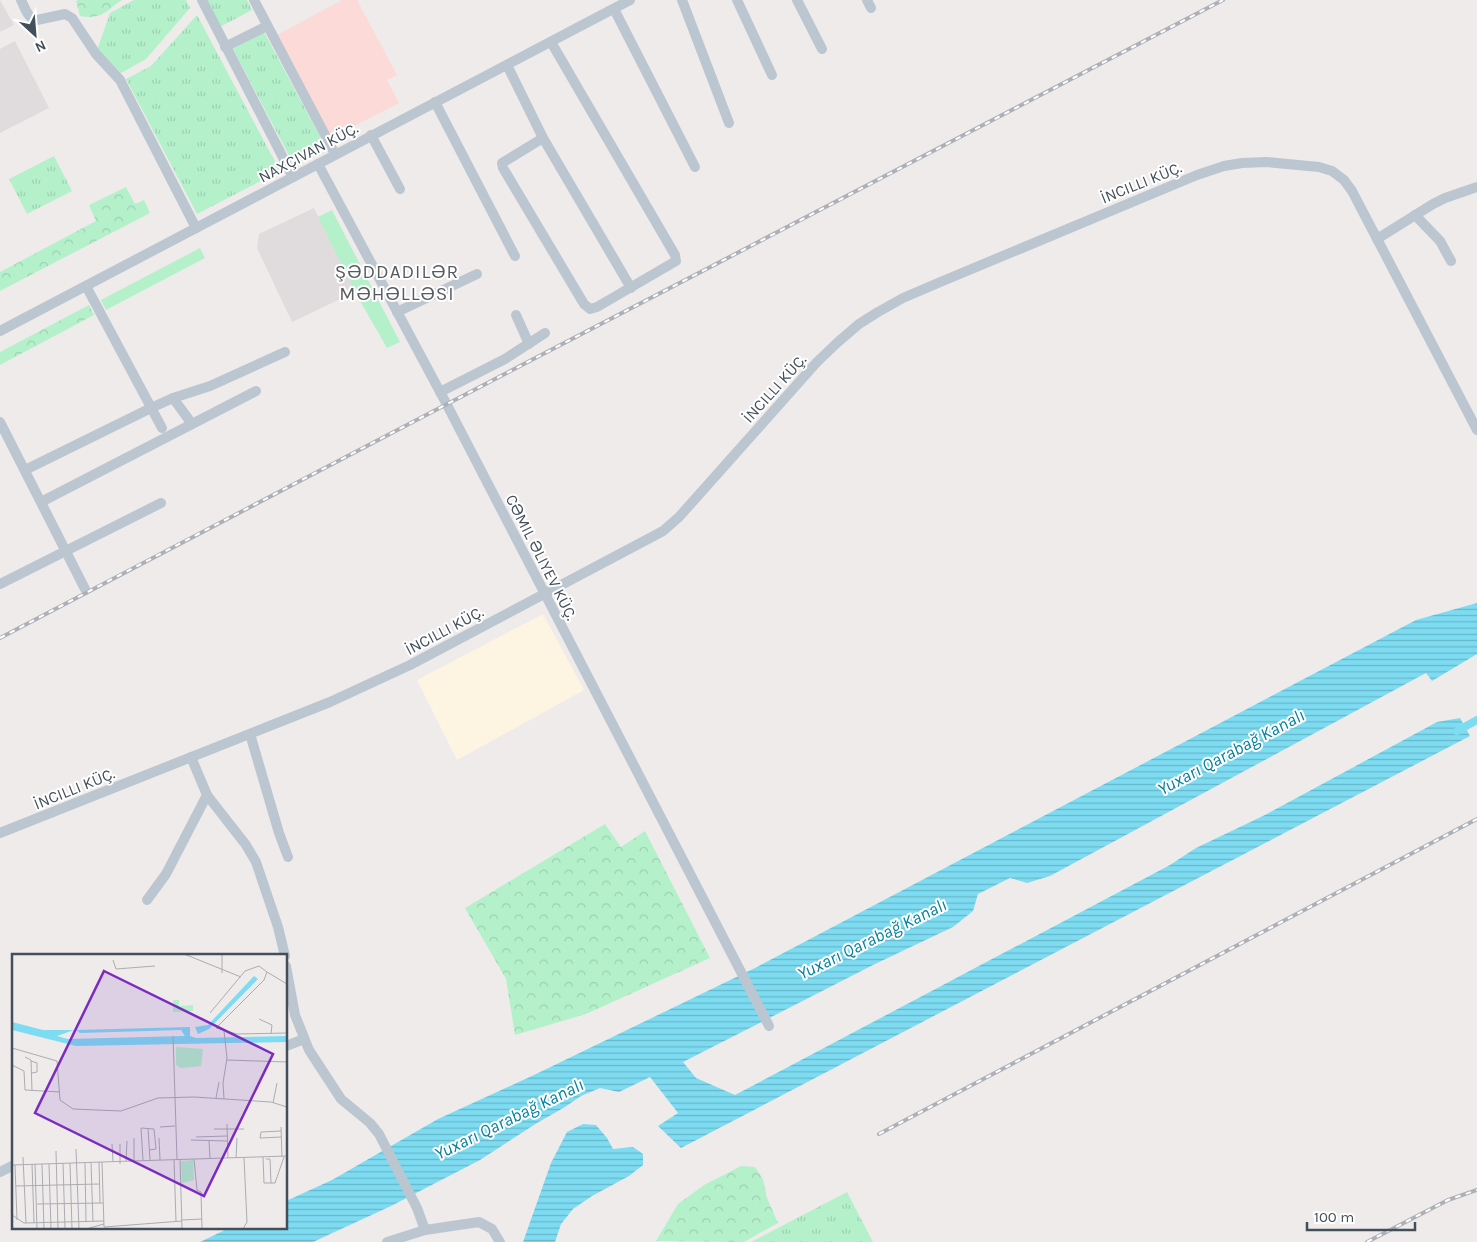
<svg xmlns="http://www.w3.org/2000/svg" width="1477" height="1242" font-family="Karla,sans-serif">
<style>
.commercial{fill:#fdf4e1}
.education{fill:#e0dcdd}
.medical{fill:#fcdad7}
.green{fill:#b4f1cb}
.forest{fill:url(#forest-crowns)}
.park{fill:url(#park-tufts)}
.water{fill:url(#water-rules)}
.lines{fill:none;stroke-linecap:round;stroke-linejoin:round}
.canal{stroke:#7edcf2;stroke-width:8}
.minor{stroke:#bbc6d0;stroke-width:10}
.rail-casing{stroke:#adb1b7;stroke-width:4}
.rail{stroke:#fff;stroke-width:2;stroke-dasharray:5.5;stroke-linecap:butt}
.labels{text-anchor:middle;stroke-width:4;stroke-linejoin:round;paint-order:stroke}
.street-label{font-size:16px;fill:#434f5a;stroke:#fff}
.water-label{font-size:18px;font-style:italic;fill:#04819e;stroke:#fff}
.quarter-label{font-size:19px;letter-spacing:1px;fill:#585c61;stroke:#fff}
.inset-road{fill:none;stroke:#aaadb1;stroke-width:1}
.view{fill:#7b2cbf;fill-opacity:0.15;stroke:#7b2cbf;stroke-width:2.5}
.inset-edge{fill:none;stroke:#434f5a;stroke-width:2.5}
</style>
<defs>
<pattern id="forest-crowns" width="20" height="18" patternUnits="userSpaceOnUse" patternTransform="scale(1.25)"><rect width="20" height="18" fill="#b4f1cb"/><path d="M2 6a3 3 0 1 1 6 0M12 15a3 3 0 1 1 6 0" fill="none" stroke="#9cd0b1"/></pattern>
<pattern id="park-tufts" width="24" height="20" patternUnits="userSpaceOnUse" patternTransform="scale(1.25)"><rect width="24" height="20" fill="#b4f1cb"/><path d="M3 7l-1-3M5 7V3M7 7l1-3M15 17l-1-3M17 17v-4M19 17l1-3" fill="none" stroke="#9cd0b1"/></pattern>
<pattern id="water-rules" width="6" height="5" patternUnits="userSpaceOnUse" patternTransform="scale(1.25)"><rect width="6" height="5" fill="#7edcf2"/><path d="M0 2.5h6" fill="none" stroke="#69b5c7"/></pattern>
</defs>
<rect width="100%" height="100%" fill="#efebeb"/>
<path class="commercial" d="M543,614L584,690L457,760L417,680Z"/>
<g class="education">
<path d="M0,0L14,25L0,32Z"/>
<path d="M15,41L49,108L0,133V49Z"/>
<path d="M314,208L355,292L292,322L257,248L259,234Z"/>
</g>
<path class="medical" d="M342,0H357L397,75L387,80L399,103L331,138L277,35Z"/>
<g class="green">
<path d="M332,210L400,342L387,348L355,292L318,217Z"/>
<path d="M200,248L205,258L106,310L101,300Z"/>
</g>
<g class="forest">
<path d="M78,0H122C105,11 103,20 80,16L76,1Z"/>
<path d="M126,187L135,204L144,200L150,213L0,291V272L96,221L89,205Z"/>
<path d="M89,305L94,315L0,365V352Z"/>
<path d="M605,824L621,847L645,831L710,958L586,1014L515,1035L506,979L465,908Z"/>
<path d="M741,1166L755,1167L763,1179L767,1198L778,1223L744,1242L656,1241L678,1204L704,1185Z"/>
</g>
<g class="park">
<path d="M134,0H186L190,8L146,59L121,73L97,50L110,13Z"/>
<path d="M207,0H247L252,10L220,27Z"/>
<path d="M197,15L280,171L197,214L126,79L151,66Z"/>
<path d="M264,32L326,148L294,165L233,49Z"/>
<path d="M54,156L72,191L27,214L9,179Z"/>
<path d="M847,1192L873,1242H751Z"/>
</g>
<g class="water">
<path d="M1477,603V654L1432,681L1426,673L1050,876L1027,883L1010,878L978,894L973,911L953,927L875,964L683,1062L696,1078L735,1095L1170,865L1196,848L1265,815L1437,722L1460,718L1470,736L681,1148L658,1126L678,1113L650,1077L619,1092L600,1088L581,1096L565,1107L537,1123L480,1160L391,1206L313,1242H200L229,1228H286V1201L332,1180L438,1119L534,1075L755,968L1416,620Z"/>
<path d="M583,1124L596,1125L607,1138L613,1149L633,1147L643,1154V1165L629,1176L592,1196L573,1209L561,1224L555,1242H523L551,1163L567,1132Z"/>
</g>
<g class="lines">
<path class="canal" d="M1457,731L1477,720"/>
<g class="minor">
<path d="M21,0C25,8 28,19 37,20L65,14L72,18L96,54L120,80L196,228"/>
<path d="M202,0L293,177"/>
<path d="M254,0L335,154"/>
<path d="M682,0L729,123"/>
<path d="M737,0L772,75"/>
<path d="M797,0L822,49"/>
<path d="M867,0L871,8"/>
<path d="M614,9L695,167"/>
<path d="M225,47L267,26"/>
<path d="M507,65L543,138L631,288"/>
<path d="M435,102L515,256"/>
<path d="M371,135L400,189"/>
<path d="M543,138L502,163L503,168L584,304L590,309L597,307L676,261L675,255L551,42"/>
<path d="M318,164L446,403L769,1026"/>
<path d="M1415,215L1440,241L1451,261"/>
<path d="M1377,239L1433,204L1445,198L1477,187"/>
<path d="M86,286L162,428"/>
<path d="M397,312L477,274"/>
<path d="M516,315L529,344"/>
<path d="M0,331L630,0"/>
<path d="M440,392L505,359L545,333"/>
<path d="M173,398L192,424"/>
<path d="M0,422L85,589"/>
<path d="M25,470L151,408L173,398L210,386L285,352"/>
<path d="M41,502L256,391"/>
<path d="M0,584L161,503"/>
<path d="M250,734L279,833L288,857"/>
<path d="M191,757L207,795L246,845L256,862L278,927L285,956"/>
<path d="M0,833L330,702L410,665L648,539L663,531L679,517L817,362L838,342L859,324L878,312L903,298L938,283L1197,175L1224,166L1242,163L1266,162L1319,167L1332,171L1344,180L1352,191L1477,430"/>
<path d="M147,900L166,874L207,795"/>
<path d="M286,966L295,1015L309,1050L341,1099L370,1123L379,1134L417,1208L425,1230"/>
<path d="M286,1046L304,1039"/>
<path d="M0,1172L14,1165"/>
<path d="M387,1242L425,1230L479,1222L492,1229L500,1242"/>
</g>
<defs>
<g id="rail">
<path d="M0,638C407,424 815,213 1223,0"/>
<path d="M879,1134L1477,819"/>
<path d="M1367,1242L1448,1200L1477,1190"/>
</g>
</defs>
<use href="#rail" class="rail-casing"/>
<use href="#rail" class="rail"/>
</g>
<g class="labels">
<g class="street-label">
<text transform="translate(308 152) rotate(-28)" y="6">NAXÇIVAN KÜÇ.</text>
<text transform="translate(1141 182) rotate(-22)" y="6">İNCILLI KÜÇ.</text>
<text transform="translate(774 388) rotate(-48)" y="6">İNCILLI KÜÇ.</text>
<text transform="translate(542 557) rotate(63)" y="6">CƏMIL ƏLIYEV KÜÇ.</text>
<text transform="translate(444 630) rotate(-28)" y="6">İNCILLI KÜÇ.</text>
<text transform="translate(74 788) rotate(-22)" y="6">İNCILLI KÜÇ.</text>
</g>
<g class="water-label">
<text transform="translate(1231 752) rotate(-28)" y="6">Yuxarı Qarabağ Kanalı</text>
<text transform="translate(872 939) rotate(-26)" y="6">Yuxarı Qarabağ Kanalı</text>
<text transform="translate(509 1119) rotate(-26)" y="6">Yuxarı Qarabağ Kanalı</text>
</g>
<g class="quarter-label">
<text x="397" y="278">ŞƏDDADILƏR<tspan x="397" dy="22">MƏHƏLLƏSI</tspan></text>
</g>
</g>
<g transform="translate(12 954)">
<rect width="275" height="275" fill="#efebeb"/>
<path d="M164,93L191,95L189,112L169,114L164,111Z" fill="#b4f1cb"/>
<path d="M161,46H167V52L181,51V57L161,58ZM181,206L182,226L170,229L169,207Z" fill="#b4f1cb"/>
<path d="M242,22L246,25L197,75L186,80L183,73L196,71ZM0,68L31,76H62L45,82L56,85L173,82L169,76L68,79L65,76L178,73V82L184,84L275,82V88L64,92L0,76Z" fill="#7edcf2"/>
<path class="inset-road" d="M172,0L229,23M101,6L104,15L143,12M255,18L275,30M210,19V0M198,59L233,17L247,12L255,18L252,26L204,74L225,80L275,79M247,65L260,71L259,80M212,77L215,104L211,129L212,145M161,82L165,205M0,94L45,107L48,146L61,155L109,157L146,144L182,143L259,148L275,153M13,103L19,106L20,137M215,106L275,108M19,107L25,109V118L20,119M0,111L12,117L13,136L48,138M204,144L207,128M261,149L265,129M215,170L216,204M148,173L163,172M269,173L270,203M136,174L138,206M202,175H232M269,177L249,178L248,184L269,183M184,183L215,182M122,184V207M147,184L148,206M179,186L215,187M197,187L198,204M100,190L101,207M64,195L67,275M44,197L46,275M11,203L14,269M251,203L252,229H263L272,203M224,204L225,184M168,205L170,275M182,205L185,236L189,238L190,275M254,205H258L259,229M131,206L129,174L142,175L144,195L137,196M162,206L164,267M114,207L115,187M87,208L88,249M51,209L53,275M58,209L60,275M73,209L74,268M79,209L81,267M20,210L22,269M23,210L25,275M30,210L32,275M37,210L39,275M108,210V190M0,211L90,208M3,211L5,266M4,232L87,230M25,250L91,249M0,261L12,269L92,267M170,266L190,265M170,267L92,273L90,208L275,202M74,275L92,270M231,275L235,268L232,204"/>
<path class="view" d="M92,17L261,100L192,242L23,159Z"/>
<rect width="275" height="275" class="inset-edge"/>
</g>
<g transform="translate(35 35) rotate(154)" stroke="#ffffff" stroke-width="4" paint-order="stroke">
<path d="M0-4L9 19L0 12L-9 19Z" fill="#434f5a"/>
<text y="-8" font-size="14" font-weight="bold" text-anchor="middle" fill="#434f5a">N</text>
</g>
<path d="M1307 1222v8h108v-8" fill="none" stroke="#434f5a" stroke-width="2.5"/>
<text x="1314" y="1222" font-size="15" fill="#434f5a" stroke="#ffffff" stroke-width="4" paint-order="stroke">100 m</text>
</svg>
